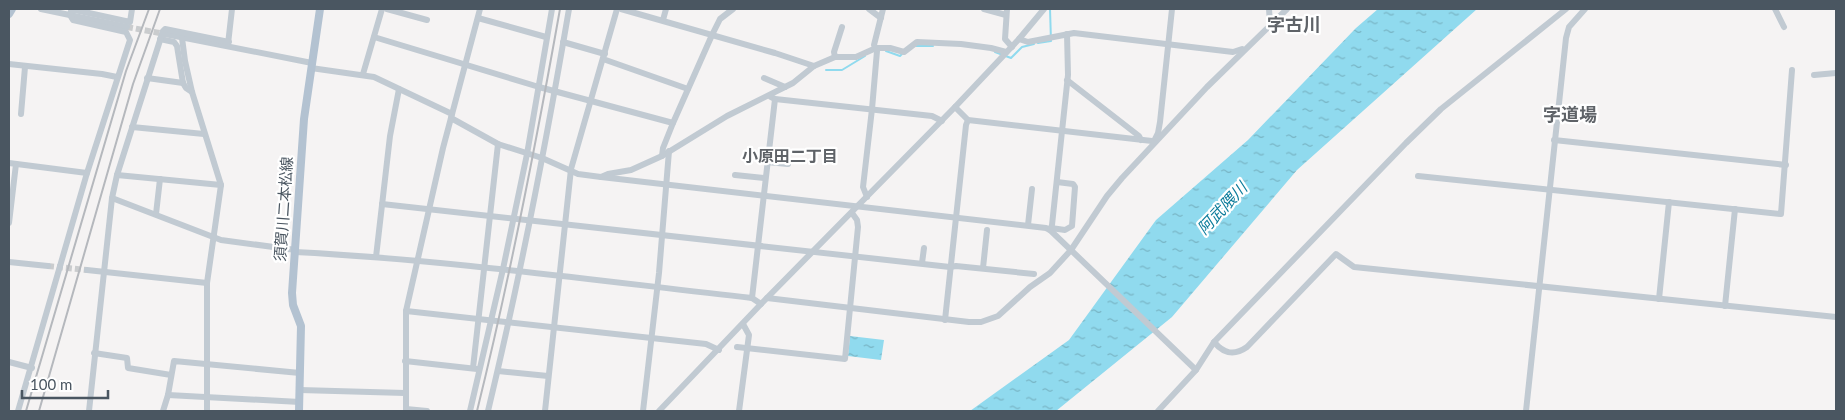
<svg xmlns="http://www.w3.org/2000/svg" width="1845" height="420" font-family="Lato,'Noto Sans JP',sans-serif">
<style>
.water{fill:url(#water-ripples)}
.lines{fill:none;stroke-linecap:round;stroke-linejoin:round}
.stream{stroke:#90daee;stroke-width:2}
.minor-tunnel{stroke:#caccce;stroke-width:6;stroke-dasharray:6 3;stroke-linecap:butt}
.minor{stroke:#c1cad2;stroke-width:6}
.major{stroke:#b3c2d1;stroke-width:8}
.rail{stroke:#b5b8bd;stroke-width:2}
.labels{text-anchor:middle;stroke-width:4.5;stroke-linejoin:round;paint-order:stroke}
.street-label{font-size:15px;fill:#4a5661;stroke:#fff}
.neighbourhood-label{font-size:16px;font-weight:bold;fill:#5f6368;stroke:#fff}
.water-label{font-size:16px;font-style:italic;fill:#0c7c9b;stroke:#fff}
.quarter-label{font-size:18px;font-weight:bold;fill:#5f6368;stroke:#fff}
</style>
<defs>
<pattern id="water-ripples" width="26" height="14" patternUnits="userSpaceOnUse" patternTransform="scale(1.25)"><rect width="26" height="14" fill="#90daee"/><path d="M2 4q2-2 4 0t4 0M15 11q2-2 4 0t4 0" fill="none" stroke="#78b4c4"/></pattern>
</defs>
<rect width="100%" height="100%" fill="#f5f3f3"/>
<g class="water">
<path d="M1378,9H1477L1297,170L1172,317L1056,411H970L1069,340L1156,220L1248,140L1356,28Z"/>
<path d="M850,336L884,340L881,360L848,356Z"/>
</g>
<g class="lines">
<g class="stream">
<path d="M1038,43L1051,41L1050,9"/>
<path d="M916,46H933"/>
<path d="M886,51L900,56L902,54"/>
<path d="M995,52L1011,58L1022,47L1034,44"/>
<path d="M826,70H842L865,56"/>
</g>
<g class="minor-tunnel">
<path d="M127,27L165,34"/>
<path d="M48,266L87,270"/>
</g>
<g class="minor">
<path d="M41,9L127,27"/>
<path d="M387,9L427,20"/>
<path d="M621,9L775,53L814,66"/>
<path d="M869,9L881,18"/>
<path d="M984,9L1006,15"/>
<path d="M1007,9L1005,39L1012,47"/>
<path d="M1269,9L1270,24"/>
<path d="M1775,9L1784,27"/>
<path d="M478,18L546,37"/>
<path d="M663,20L666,9"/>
<path d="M165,34L312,63"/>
<path d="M374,37L539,87L673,123"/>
<path d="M182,38L185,61L192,92L221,185L207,283V411"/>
<path d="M160,39L174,42L177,46L183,83L186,88L192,92"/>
<path d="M1019,39L1028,42L1074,33L1233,52L1242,49"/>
<path d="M563,42L605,54"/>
<path d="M228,44L232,9"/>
<path d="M835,57L834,52L842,27"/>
<path d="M603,59L688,89"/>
<path d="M9,64L102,74L117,77"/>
<path d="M311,68L374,77L452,114"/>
<path d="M363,74L382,9"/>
<path d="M1814,75L1836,73"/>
<path d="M147,78L183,83"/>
<path d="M764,78L785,87"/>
<path d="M1067,80L1139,136L1141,140"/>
<path d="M771,97L775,99L932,116L942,121"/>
<path d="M955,107L968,120L1152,141L1155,142"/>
<path d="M21,114L25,67"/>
<path d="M451,118L498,144L542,158L578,174L601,177L608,174L631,170L662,156L727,116L793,83L814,66L835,57H856L876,48H890L904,52L917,42L961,44L991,48L1006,52"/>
<path d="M132,127L204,134"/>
<path d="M1554,140L1786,165"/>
<path d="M1154,141L1158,133L1160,122L1172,9"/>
<path d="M662,156L663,148L673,123L712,35L720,19L733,9"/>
<path d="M750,157L767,158"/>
<path d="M767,162L788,164"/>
<path d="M9,163L87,173"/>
<path d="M117,175L221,185"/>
<path d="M735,175L765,178"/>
<path d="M1418,176L1781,214L1792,70"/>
<path d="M601,177L1046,228L1050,230L1196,370"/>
<path d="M867,197L863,187L872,109L877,51L874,45L883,9"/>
<path d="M112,198L221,240L296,250"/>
<path d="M382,204L950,267L956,266L1034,274"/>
<path d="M156,214L160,179"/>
<path d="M9,223L16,164"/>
<path d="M1028,225L1032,189"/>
<path d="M1051,228L1065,230L1072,226L1075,187L1073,184L1057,182"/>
<path d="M1050,230L1052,225L1068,75L1067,34"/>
<path d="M295,252C448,260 600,281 752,298L761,304"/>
<path d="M376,257L390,136L399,89"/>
<path d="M9,262L48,266"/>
<path d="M922,263L924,248"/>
<path d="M983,268L987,230"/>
<path d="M87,270L207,283"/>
<path d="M752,298L775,99"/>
<path d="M767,298L969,322H981L998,316L1030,287L1050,273L1071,250L1107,196L1122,178L1207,87L1287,9"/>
<path d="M1659,299L1669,202"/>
<path d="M1725,306L1735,209"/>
<path d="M406,311L706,344L719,350"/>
<path d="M945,320L966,125L968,120"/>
<path d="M1214,342C1224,354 1234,356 1247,347L1336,254L1354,267L1836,317"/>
<path d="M737,347L845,359L858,227L857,220L852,213"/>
<path d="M94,353L127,358L128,368L171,375"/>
<path d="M405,361L477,369"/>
<path d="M9,362L32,368"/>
<path d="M473,368L498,144"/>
<path d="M498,371L548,376"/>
<path d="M300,390L405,393"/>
<path d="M168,395L300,402"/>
<path d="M406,409L427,411"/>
<path d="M18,411L87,173L130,40L126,32L73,20L70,15L71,11L75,10L130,22L132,9"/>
<path d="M89,411L112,198L117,175L163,31L165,29L229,42"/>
<path d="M163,411L168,395L174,361L300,373"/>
<path d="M406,411V311L443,148L480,9"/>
<path d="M470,411L503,269L527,154L552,9"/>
<path d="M488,411C520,278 546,144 569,9"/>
<path d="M545,411L571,169L617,9"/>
<path d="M643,411L659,273L669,151"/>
<path d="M659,411L761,304L955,107L1019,39L1044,9"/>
<path d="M739,411L749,335L743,324"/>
<path d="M1158,411L1196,370L1214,342L1406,143L1441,109L1566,9"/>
<path d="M1526,411L1566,38L1569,27L1585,9"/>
</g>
<g class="major">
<path d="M9,14L12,9"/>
<path d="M299,411L301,326L293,305L292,293L304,119L320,9"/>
</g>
<g class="rail">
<path d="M26,411L126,71L149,9"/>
<path d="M39,411L133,84L160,9"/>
<path d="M477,411C510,278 536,144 560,9"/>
</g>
</g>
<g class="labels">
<g class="street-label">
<text transform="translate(284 209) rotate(-86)" y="5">須賀川二本松線</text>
</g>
<g class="neighbourhood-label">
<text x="790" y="162">小原田二丁目</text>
</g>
<g class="water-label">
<text transform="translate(1222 208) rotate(-47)" y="6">阿武隈川</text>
</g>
<g class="quarter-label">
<text x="1294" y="31">字古川</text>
<text x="1570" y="121">字道場</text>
</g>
</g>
<rect width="1845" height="420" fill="none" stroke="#4a5661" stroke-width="20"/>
<path d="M22 390v8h86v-8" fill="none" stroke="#4a5661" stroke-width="2.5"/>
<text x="30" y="390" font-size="15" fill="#4a5661" stroke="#ffffff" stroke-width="4" paint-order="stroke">100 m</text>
</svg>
